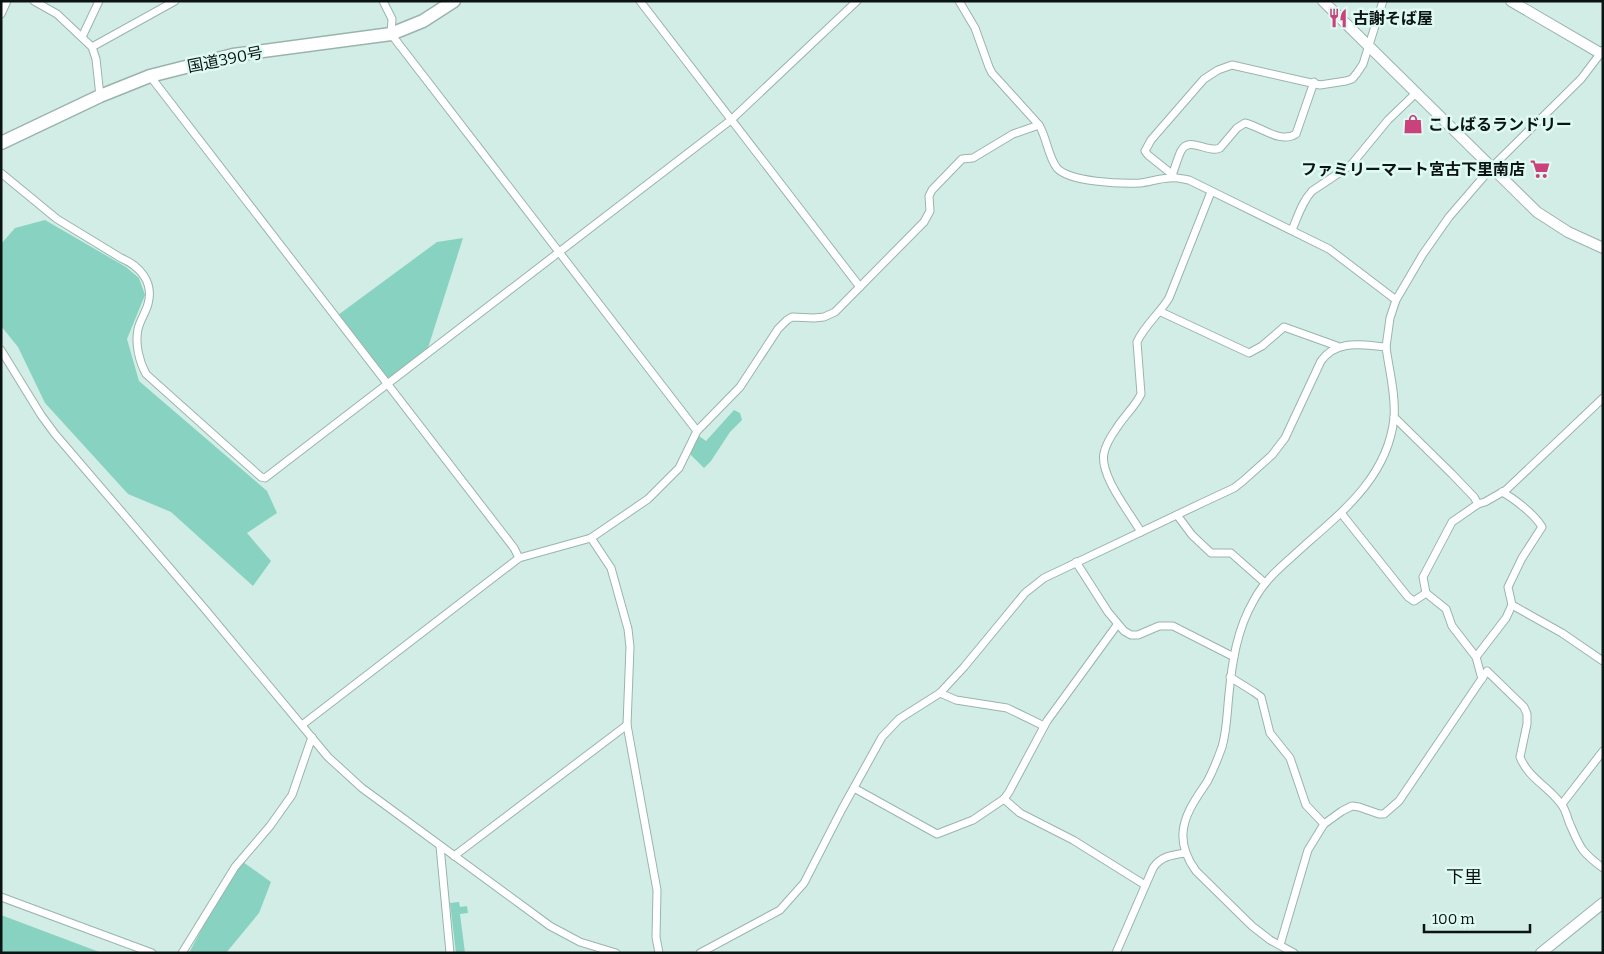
<svg xmlns="http://www.w3.org/2000/svg" width="1604" height="954" font-family="Bitter,'Noto Sans JP',serif">
<style>
.green{fill:#88d2c1}
.lines{fill:none;stroke-linecap:round;stroke-linejoin:round}
.street-casing{stroke:#9ab4ad;stroke-width:9}
.secondary-casing{stroke:#9ab4ad;stroke-width:12}
.highway-casing{stroke:#9ab4ad;stroke-width:15}
.street{stroke:#fff;stroke-width:7}
.secondary{stroke:#fff;stroke-width:10}
.highway{stroke:#fff;stroke-width:12}
.labels{text-anchor:middle;stroke-width:5;stroke-linejoin:round;paint-order:stroke}
.poi-label{font-size:16px;font-weight:bold;fill:#0b1412;stroke:#dffaf3;text-anchor:start}
.street-label{font-size:16px;fill:#0b1412;stroke:#dffaf3}
.neighbourhood-label{font-size:18px;fill:#0b1412;stroke:#dffaf3}
</style>
<rect width="100%" height="100%" fill="#d2ede6"/>
<g class="green">
<path d="M45,220L126,267L139,278L145,295L127,339L139,381L267,491L277,513L247,533L271,561L253,586L171,512L128,494L45,403L18,347L1,326V244L15,228Z"/>
<path d="M463,238L427,351L388,382L338,315L437,242Z"/>
<path d="M734,410L740,413L742,420L730,432L711,461L704,468L689,453L699,436L706,441Z"/>
<path d="M243,862L271,882L259,913L226,953H189L214,906Z"/>
<path d="M459,902L460,907L467,906L468,913L460,914L465,953H456L450,903Z"/>
<path d="M1,915L102,953H1Z"/>
</g>
<g class="lines">
<defs>
<g id="street">
<path d="M34,1L57,14L92,47L96,59L100,96"/>
<path d="M383,1L392,19L391,34L697,431"/>
<path d="M640,1L860,287"/>
<path d="M959,1L975,28L989,67L992,73L1039,125C1047,138 1048,157 1057,168C1069,182 1121,184 1140,183C1150,182 1160,178 1170,178C1176,177 1183,179 1189,180L1329,249L1396,300"/>
<path d="M1,14L7,1"/>
<path d="M82,37L99,1"/>
<path d="M92,47L175,1"/>
<path d="M150,76L514,548L519,558"/>
<path d="M1,173L57,219L121,258C140,266 154,282 148,304C146,312 140,320 138,329C135,344 139,361 146,374L261,477L265,478L731,120L857,1"/>
<path d="M1173,175L1148,155L1145,151L1151,140L1204,79L1218,70L1232,65L1320,85L1346,81L1352,79L1357,73L1363,64L1383,1"/>
<path d="M1171,177C1175,169 1177,159 1181,151C1189,135 1208,154 1220,148L1237,128L1245,123C1262,127 1280,144 1296,134L1314,82"/>
<path d="M1292,230C1298,216 1302,202 1312,191L1351,165L1388,120L1416,93"/>
<path d="M1161,312L1249,353L1262,346L1284,327L1337,346"/>
<path d="M1386,347L1390,318L1396,300L1423,254L1449,217L1492,167L1581,79L1603,50"/>
<path d="M1,350L41,415L55,434L204,608L328,757L362,788L550,926L580,942L616,953"/>
<path d="M1394,417L1452,474L1474,497L1478,504"/>
<path d="M1502,492C1515,499 1535,515 1542,527L1522,558L1508,587L1512,605L1562,633L1603,661"/>
<path d="M1341,513L1408,597L1414,601L1426,593L1423,577L1452,522L1478,504L1485,502L1506,490L1603,398"/>
<path d="M1177,515L1192,535L1211,553H1231L1265,583"/>
<path d="M1141,532C1130,513 1099,475 1104,453C1106,444 1111,436 1116,429C1123,417 1135,407 1141,394L1137,342C1144,326 1160,313 1169,298L1211,192"/>
<path d="M591,538L611,568L628,629L630,647L627,725L657,890L656,937L659,953"/>
<path d="M1076,562L1108,612L1124,631L1131,635H1138L1159,626H1173L1234,657"/>
<path d="M1426,593L1446,609L1452,626L1476,657L1482,679"/>
<path d="M1476,657L1506,618L1512,605"/>
<path d="M1230,677L1254,692L1261,697L1270,733L1290,758L1306,805L1324,824"/>
<path d="M940,693L956,700L1007,708L1044,726"/>
<path d="M302,725L519,558L591,538L648,499L679,468L697,431L740,387L778,329L787,320L792,317L814,318L824,317L835,312L924,222L930,211L929,196L932,190L962,159L973,158L1013,134L1039,125"/>
<path d="M854,788L937,834L973,820L1004,799L1009,792L1047,721L1117,625"/>
<path d="M1004,799L1020,813L1073,840L1145,885"/>
<path d="M1562,804L1603,751"/>
<path d="M440,846L450,953"/>
<path d="M454,856L627,725"/>
<path d="M1,897L152,953"/>
<path d="M1280,945L1308,850L1324,824L1342,811L1352,806L1359,807L1379,814H1384L1399,801L1487,671L1524,707L1527,714V724L1520,757C1528,778 1549,787 1561,804C1565,808 1567,816 1569,822C1580,847 1580,851 1603,868"/>
<path d="M182,953L235,867L270,826L292,795L312,737"/>
<path d="M700,953L780,910L804,883L842,809L882,737L899,719L940,693L964,667L1025,593L1044,578L1204,502L1234,488L1243,481L1272,455L1285,438L1321,361C1337,339 1362,345 1386,347C1389,370 1396,395 1394,418C1388,475 1345,510 1305,545C1287,562 1266,577 1254,600C1237,629 1232,662 1229,694C1227,712 1227,730 1222,747C1218,758 1213,771 1207,782C1197,797 1184,814 1183,833C1182,847 1188,860 1196,871L1252,926L1270,940L1294,953"/>
<path d="M1116,953L1153,868C1161,856 1172,855 1186,853"/>
</g>
<g id="secondary">
<path d="M1323,1L1537,212L1568,232L1603,248"/>
<path d="M1511,1L1600,53"/>
<path d="M1541,953L1603,903"/>
</g>
<path id="highway" d="M1,143L100,96L150,76L233,55L391,34L423,21L454,1"/>
</defs>
<use href="#street" class="street-casing"/>
<use href="#secondary" class="secondary-casing"/>
<use href="#highway" class="highway-casing"/>
<use href="#street" class="street"/>
<use href="#secondary" class="secondary"/>
<use href="#highway" class="highway"/>
</g>
<defs>
<symbol id="restaurant-bare" viewBox="-9 -9 18 18"><path d="M-5-6h1v4h1v-4h1v4h1v-4h1v5L-1.5 .5V6h-2V.5L-5-1ZM5-6V6H3V1.5H1.5Q1.5-4 5-6Z" fill="#cb417b" stroke="#dffaf3" stroke-width="2.5" paint-order="stroke"/></symbol>
<symbol id="shop-bare" viewBox="-9 -9 18 18"><path d="M-5-2.5h2.3a2.7 3.5 0 0 1 5.4 0H5L5.5 6h-11ZM-1.5-2.5h3a1.5 2.3 0 0 0-3 0Z" fill="#cb417b" stroke="#dffaf3" stroke-width="2.5" paint-order="stroke"/></symbol>
<symbol id="supermarket-bare" viewBox="-9 -9 18 18"><path d="M-6-5.5h2.5l.6 2H6L4.5 2H-2.5L-4.4-4H-6ZM-1.5 3.2a1.3 1.3 0 1 0 .1 0ZM3 3.2a1.3 1.3 0 1 0 .1 0Z" fill="#cb417b" stroke="#dffaf3" stroke-width="2.5" paint-order="stroke"/></symbol>
</defs>
<g fill-rule="evenodd">
<use href="#restaurant-bare" x="1324" y="4" width="28" height="28"/>
<use href="#shop-bare" x="1399" y="110" width="28" height="28"/>
<use href="#supermarket-bare" x="1526" y="155" width="28" height="28"/>
</g>
<g class="labels">
<g class="poi-label">
<text x="1353" y="24">古謝そば屋</text>
<text x="1428" y="130">こしばるランドリー</text>
<text x="1525" y="175" text-anchor="end">ファミリーマート宮古下里南店</text>
</g>
<g class="street-label">
<text transform="translate(225 59) rotate(-11)" y="6">国道390号</text>
</g>
<g class="neighbourhood-label">
<text x="1464" y="883">下里</text>
</g>
</g>
<rect width="1604" height="954" fill="none" stroke="#0b1412" stroke-width="5"/>
<path d="M1424 924v8h106v-8" fill="none" stroke="#0b1412" stroke-width="2.5"/>
<text x="1432" y="924" font-size="15" fill="#0b1412" stroke="#dffaf3" stroke-width="4" paint-order="stroke">100 m</text>
</svg>
